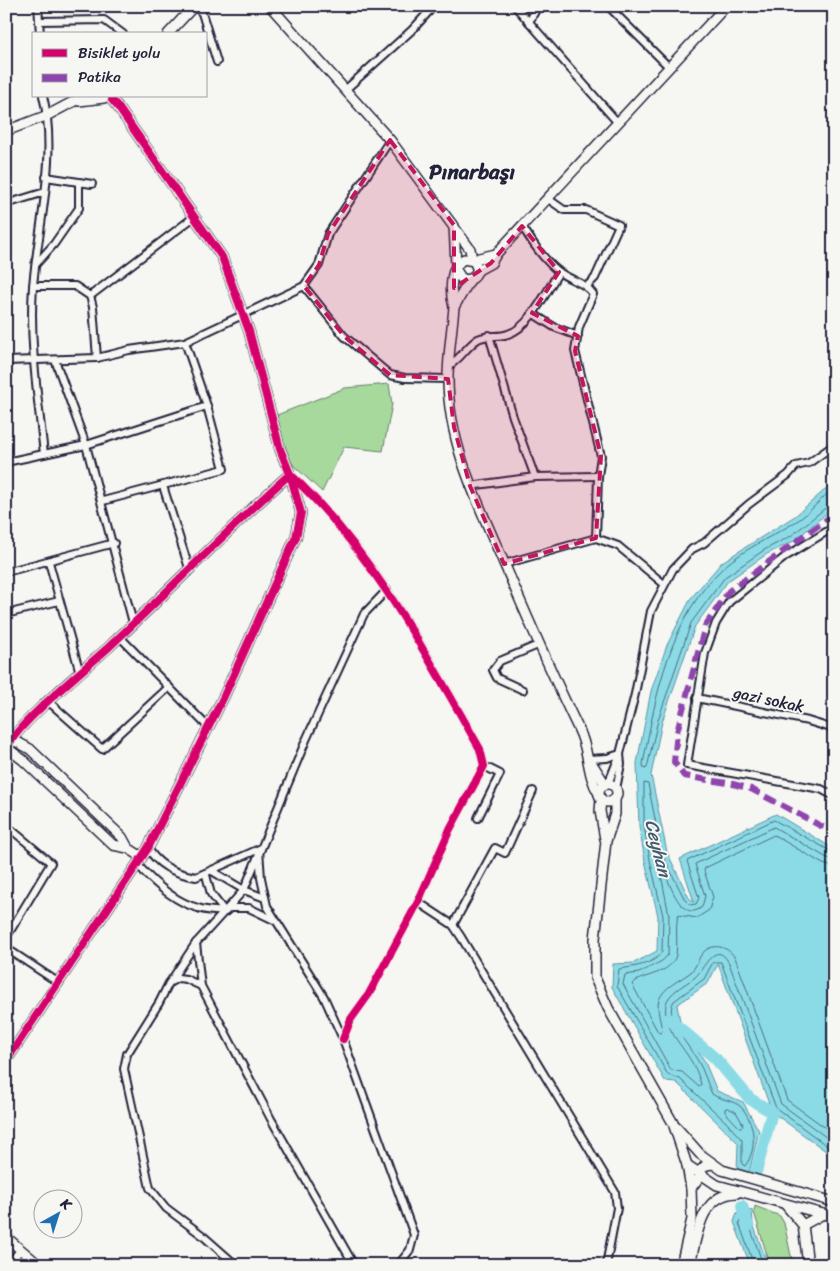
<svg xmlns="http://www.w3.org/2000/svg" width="840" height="1271" font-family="Sriracha,sans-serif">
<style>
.green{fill:#a6d99b;stroke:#647e6b}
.water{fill:#8bdbe6;stroke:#6191a2}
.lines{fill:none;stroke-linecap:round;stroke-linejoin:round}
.shore{stroke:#4c6c7f;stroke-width:1}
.river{stroke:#8bdbe6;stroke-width:12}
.street-casing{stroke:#22223b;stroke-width:10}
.secondary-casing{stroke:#22223b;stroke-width:12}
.street{stroke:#f6f6f2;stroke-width:6}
.secondary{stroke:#f6f6f2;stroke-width:9}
.quiet{stroke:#8e44ad;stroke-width:6;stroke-dasharray:12 6;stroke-linecap:butt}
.cycleway-casing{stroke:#f6f6f2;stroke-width:11}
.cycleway{stroke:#d6006c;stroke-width:8}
.marked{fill:#c2185b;fill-opacity:0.2;stroke:#c2185b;stroke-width:4;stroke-dasharray:10 6;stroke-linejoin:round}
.labels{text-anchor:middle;stroke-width:4;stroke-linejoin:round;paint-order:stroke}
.street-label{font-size:16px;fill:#22223b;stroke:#f6f6f2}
.water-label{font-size:18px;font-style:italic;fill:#425a6e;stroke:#f6f6f2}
.district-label{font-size:21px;font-weight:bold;fill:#22223b;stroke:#f6f6f2}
</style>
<rect width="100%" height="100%" fill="#f6f6f2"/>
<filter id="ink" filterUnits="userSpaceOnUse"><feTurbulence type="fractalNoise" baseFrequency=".02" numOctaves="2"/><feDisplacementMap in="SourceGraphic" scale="10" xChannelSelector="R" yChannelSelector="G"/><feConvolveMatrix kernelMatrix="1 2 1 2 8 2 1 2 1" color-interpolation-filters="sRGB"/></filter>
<g filter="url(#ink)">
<g class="green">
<path d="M389,384L392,404L383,451L344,447L322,492L293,465L283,447L277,415L345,388Z"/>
<path d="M755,1206L780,1216L784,1223L793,1265H770L754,1212Z"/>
</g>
<g class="water">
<path d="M834,482V507L794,541L767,554L728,581L695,626L662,722L651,775L667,852L689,898L694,902L680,859L776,814L834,849V1157L772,1112L718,964L708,983L677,1005L681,1026L704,1060L717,1091L743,1102L759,1131L749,1173L737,1170L738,1143L676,1082L665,1081L612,987L613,964L634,963L657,951L658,916L645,861L639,826L637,763L651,691L667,645L691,598L722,562L795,516Z"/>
<path d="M752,1210L753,1224L768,1265H750L734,1222L737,1213Z"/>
</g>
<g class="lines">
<g class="shore">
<path d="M834,488C821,498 810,513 797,521C773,536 746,548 725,566C670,616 656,694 643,764L644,769L647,768L658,720L691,623L725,577L764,550L791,536L829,505L834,503"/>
<path d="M834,853L774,820L687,861L699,898L696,904L690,905L685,900L662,854L648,784L644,783V826L650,860L663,916L662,951C655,965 632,967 619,969L617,986L668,1075L680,1079L726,1122L742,1140V1164L745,1166C758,1149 755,1122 741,1107C734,1100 720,1100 712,1094C707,1083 704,1071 698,1061C690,1047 663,1018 674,1001L704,979L713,962H721L776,1108L834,1151"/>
<path d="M834,859L827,858L774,827L695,864L705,896L702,907C682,924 670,884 664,871L660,870L669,915L668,955L662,961L639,973L625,975L623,984L671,1070L682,1072L699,1087L701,1084C699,1078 697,1071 694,1066C684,1046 662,1029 666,1004C668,993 686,984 694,978C703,972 715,937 729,963L781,1104L834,1143"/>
<path d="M834,867L823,864L774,835L705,868L704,871L713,897L709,910L697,918L678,915C675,928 678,942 676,955C671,975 642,974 632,984L658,1032L661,1033L662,1031C661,1022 656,1009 659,1000C663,987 681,980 691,972C696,967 698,960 701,955C711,941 730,946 736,960L787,1100L834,1134"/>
<path d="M728,1108L736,1112L743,1124L742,1127H739L725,1112V1109Z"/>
<path d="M754,1265L739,1223L741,1218L744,1217L747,1218L763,1265"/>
</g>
<g class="river">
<path d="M669,1019L716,1059L750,1099L772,1112L756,1172"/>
<path d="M742,1206L748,1226"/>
</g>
<defs>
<g id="street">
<path d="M38,6L40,34"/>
<path d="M194,6L202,13L217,62"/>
<path d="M515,6L618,123"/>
<path d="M608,6L669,67"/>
<path d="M39,21L104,20L123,34"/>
<path d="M529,22L538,6"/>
<path d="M345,90L412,30L434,6"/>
<path d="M43,96C58,154 38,227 33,286C29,342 38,398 44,454"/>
<path d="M46,177L92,184"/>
<path d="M547,198L564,210H586L619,225L595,278L587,286"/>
<path d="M6,204L45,192"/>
<path d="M522,226C532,242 543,259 558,271C570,281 584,281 593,294L579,327L575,351L601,456L598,476L596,538"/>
<path d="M37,263L54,244L79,208V183"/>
<path d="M33,286H75L90,296L93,307L97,358"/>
<path d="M304,286L344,336L390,375L405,378L448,379"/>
<path d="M90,296L194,217"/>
<path d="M532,313L554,327L578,336"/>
<path d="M489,335L513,417L535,477"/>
<path d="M55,360L86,445L133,623"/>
<path d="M6,361L97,358L129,350L185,342L304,286L319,265L328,234L390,140"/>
<path d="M450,365C461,358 467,346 478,339C489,334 498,338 508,334C530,328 547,290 559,272"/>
<path d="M6,462L86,445L207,406"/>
<path d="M291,475C373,552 426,653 480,749L484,766L450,829L418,902L369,994L351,1019L343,1039"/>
<path d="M163,486L189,568"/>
<path d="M470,486L535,477L598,476"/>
<path d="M103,501L224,469L207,406L185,342"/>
<path d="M834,527L785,557L729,602L716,623L705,653L687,765L821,789L834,796"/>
<path d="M49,562L80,673"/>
<path d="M504,564L596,538L618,546L664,584"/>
<path d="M6,572L114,543"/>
<path d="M6,614L59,601"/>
<path d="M120,637L208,727"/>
<path d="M523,690L497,678L493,670L500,661L538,645"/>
<path d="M697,698L808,721L834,729"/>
<path d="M49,702L102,749L169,687"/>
<path d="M589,759L607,758L620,754L635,694L651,611L673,569L692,549L704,543L749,504L788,475L796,466L809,463L834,445"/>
<path d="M608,784L620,754"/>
<path d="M616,789L621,764L620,754"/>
<path d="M478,818L500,774L484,766"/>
<path d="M6,825L51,863L6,938"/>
<path d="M148,848C158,866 177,874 196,877L259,849"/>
<path d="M259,850L261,878L267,906L324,997L343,1039L414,1235L410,1250L398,1265"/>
<path d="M137,864C152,881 175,902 198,908C206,911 216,911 225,912L230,908H249L274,920"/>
<path d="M212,871L244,890L265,898"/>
<path d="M206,875L211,894L225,912"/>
<path d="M418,902L453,925L461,937L615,1192L617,1208L606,1265"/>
<path d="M453,925L495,848L505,853L533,791"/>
<path d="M6,948L59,983"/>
<path d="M170,982L196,943"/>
<path d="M201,986L186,979L178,978L169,983L159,1003L127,1054L124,1069L150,1188L166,1208L202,1235L236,1265"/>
<path d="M8,1265L21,1249"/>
<path d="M354,1265L271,1119L201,986L196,943L244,890L306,740L364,614L387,590"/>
</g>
<g id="secondary">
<path d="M270,6L390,140L470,249L472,259"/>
<path d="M168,34L194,6"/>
<path d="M79,101L104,98"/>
<path d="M6,131L48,115L84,96"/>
<path d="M454,226L456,266"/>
<path d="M474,261L479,258L496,254"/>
<path d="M456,270L461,278L467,280L473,278L478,270L474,261L464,259C449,266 450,293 454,307C452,331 448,355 448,379C448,444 479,505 504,563C528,619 552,675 579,730C590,752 586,773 599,794"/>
<path d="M478,270L491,263L496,254L726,6"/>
<path d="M454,307L470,280"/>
<path d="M8,737L30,749L122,837L128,848"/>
<path d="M6,747L23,760L113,845L128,848L142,857"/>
<path d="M8,747C15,725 90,665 111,645C171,589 228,529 290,474"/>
<path d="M589,759L605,784"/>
<circle cx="608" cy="793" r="9"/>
<path d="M615,798V814L606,841L595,939V978L608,1008L673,1123L687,1165L691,1188L692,1219L681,1265"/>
<path d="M601,799L600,811L605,839"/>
<path d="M6,1061L148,848L224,696L296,537L301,513L290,474L280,449L249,331L222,257L118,107L112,100"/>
<path d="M676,1127L700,1154L722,1170L834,1202"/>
<path d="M687,1165L717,1185L834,1217"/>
<path d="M691,1188L701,1175L700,1171L706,1165L713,1164"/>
<path d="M785,1204L803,1225L808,1265"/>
<path d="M803,1225L823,1214"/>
<path d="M6,1237L39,1265"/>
<path d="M690,1265C697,1236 700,1194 737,1193"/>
</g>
</defs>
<use href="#street" class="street-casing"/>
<use href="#secondary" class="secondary-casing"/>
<use href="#street" class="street"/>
<use href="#secondary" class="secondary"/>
<path class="quiet" d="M834,514L729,591L705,626L677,732L674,762L684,776L733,784L751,789L821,826L834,829"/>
<defs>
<g id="cycleway">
<path d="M8,747C15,725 90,665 111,645C171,589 228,529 290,474C372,551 425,652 480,749L484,766L450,829L418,902L369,994L351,1019L343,1039"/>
<path d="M6,1061L148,848L224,696L296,537L301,513L290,474L280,449L249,331L222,257L118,107L112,100"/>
</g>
</defs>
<use href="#cycleway" class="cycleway-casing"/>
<use href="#cycleway" class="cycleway"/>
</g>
</g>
<path class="marked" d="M390,140L454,225V288L491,263L522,226L559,272L532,313L578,336L575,351L601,456L596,538L504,564L470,486L454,427L448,379L390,375L344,336L304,286L319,265L328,234Z"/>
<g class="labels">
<g class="street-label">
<text transform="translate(769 699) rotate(12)" y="6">gazi sokak</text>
</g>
<g class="water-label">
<text transform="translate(658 848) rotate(76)" y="6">Ceyhan</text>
</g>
<g class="district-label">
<text x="472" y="179">Pınarbaşı</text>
</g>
</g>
<rect width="840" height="1271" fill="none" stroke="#f6f6f2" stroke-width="25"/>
<rect x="12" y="12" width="815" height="1246" fill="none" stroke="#22223b" stroke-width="2" filter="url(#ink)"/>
<rect x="32" y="32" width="175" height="65" fill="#f6f6f2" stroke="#a1a1a9"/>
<rect x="42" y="49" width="25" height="8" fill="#d6006c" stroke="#a1a1a9"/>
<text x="78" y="58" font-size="15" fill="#22223b">Bisiklet yolu</text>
<rect x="42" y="74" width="25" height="8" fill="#8e44ad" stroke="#a1a1a9"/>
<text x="78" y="82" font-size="15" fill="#22223b">Patika</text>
<g transform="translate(58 1214) rotate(39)"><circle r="24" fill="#f6f6f2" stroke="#a1a1a9"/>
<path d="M0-4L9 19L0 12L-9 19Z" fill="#1f6fb2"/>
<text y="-8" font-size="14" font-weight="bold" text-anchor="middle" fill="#22223b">K</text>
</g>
</svg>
